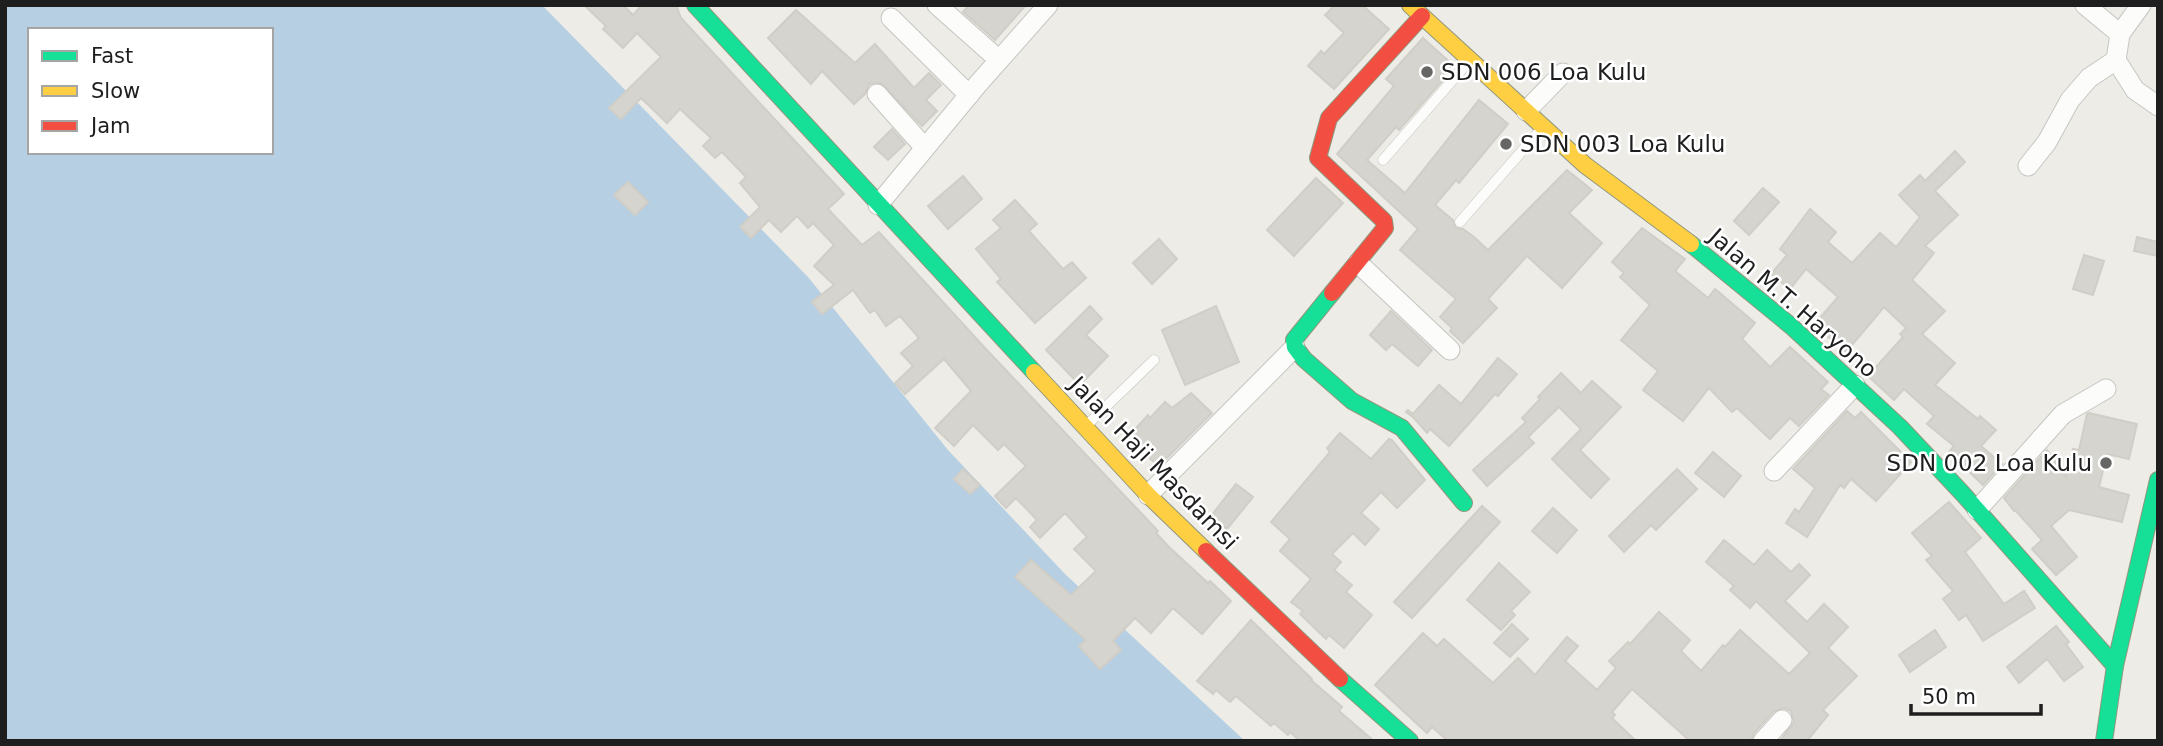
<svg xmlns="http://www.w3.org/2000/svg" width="2163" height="746" font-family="'DejaVu Sans',sans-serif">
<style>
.water{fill:#b6cfe3;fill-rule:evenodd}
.building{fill:#d5d4ce;stroke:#d0cec7;stroke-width:2}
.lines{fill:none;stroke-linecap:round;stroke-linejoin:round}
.lane-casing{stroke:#c5c5c2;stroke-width:11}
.street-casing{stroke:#c5c5c2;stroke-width:21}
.fast-casing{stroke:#90977d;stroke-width:18}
.slow-casing{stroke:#90977d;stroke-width:18}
.jam-casing{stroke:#90977d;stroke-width:18}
.lane{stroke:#fcfcfb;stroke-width:10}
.street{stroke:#fcfcfb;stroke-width:19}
.fast{stroke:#16e098;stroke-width:16}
.slow{stroke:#ffcf43;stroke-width:16}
.jam{stroke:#f24e42;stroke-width:16}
.poi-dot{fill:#666664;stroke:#fff;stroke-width:2.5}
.labels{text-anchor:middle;stroke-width:5;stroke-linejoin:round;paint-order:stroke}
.poi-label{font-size:23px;fill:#1e1e1e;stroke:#fff;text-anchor:start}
.street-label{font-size:23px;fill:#1e1e1e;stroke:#fff}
</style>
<rect width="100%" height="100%" fill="#edece6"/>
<path class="water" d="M5,5H542L808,277L948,450L1065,574L1245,741H5ZM30,30H271V152H30Z"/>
<g class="building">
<path d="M584,5H623L633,15L642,5H676L681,18L844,194L828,209L862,245L879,232L985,348L1158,531L1156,533L1169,547L1208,583L1210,581L1231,601L1202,634L1173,608L1151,633L1135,618L1113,641L1121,650L1100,669L1079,646L1086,640L1015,577L1031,560L1071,595L1096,571L1074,549L1087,537L1065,513L1040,538L1030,527L1037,520L1016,498L1006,508L995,496L1026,466L1004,444L998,450L973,425L954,446L935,428L971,391L944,359L905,394L895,383L913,366L901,353L919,338L900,316L886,326L875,310L870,313L853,290L822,314L812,302L834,285L814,266L834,245L813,223L808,228L797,216L781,232L769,220L751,238L740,227L760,207L740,183L746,177L722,152L715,158L703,146L711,138L680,109L667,123L641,98L621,119L609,108L661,57L637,33L623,48L603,29L606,26Z"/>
<path d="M969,5H1026L995,40L963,12Z"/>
<path d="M1335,5H1362L1389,29L1334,89L1308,66L1321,51L1324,54L1344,33L1325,15Z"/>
<path d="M796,10L855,63L875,44L914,88L929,73L941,85L926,100L937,111L922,126L881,83L869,84L865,94L854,104L822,71L811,84L768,38Z"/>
<path d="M1423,38L1453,65L1441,77L1444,79L1399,130L1396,127L1367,160L1405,193L1479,100L1508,124L1459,183L1456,180L1435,205L1453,220L1456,228L1463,229L1474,237L1488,250L1567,170L1592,190L1569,213L1602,243L1562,288L1527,256L1488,299L1497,308L1463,343L1450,331L1452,328L1440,317L1456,299L1400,250L1418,229L1337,154L1394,86L1386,79Z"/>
<path d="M892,129L905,144L888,160L874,147Z"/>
<path d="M1955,151L1965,162L1935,191L1958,215L1925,246L1934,253L1912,280L1945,311L1922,334L1955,363L1935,385L1978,419L1980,416L1996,430L1981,446L2002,464L1983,485L1949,452L1954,446L1927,424L1934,416L1904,389L1894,400L1868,376L1903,337L1900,334L1906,328L1884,307L1846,352L1814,325L1838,297L1806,269L1790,289L1771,274L1787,255L1780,249L1810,209L1836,232L1828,242L1852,263L1880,233L1896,247L1920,217L1899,195L1920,175L1925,181Z"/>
<path d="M963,176L982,199L948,229L928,206Z"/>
<path d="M1316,178L1343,203L1294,256L1267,230Z"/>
<path d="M628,182L648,202L635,215L614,195Z"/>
<path d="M1763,188L1779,202L1749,235L1734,221Z"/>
<path d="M1015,200L1037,224L1029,231L1063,269L1072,262L1086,278L1035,323L997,282L1001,279L976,249L1001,228L993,220Z"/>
<path d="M1642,228L1685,259L1675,271L1708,298L1715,289L1755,323L1742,339L1770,367L1790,347L1828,382L1821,389L1829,395L1799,426L1790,418L1770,439L1737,408L1732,412L1709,388L1683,421L1643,390L1658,371L1621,340L1650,305L1620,277L1624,273L1612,262Z"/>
<path d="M2137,237L2158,242V256L2134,251Z"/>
<path d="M1159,239L1177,259L1152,284L1133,263Z"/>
<path d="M2084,255L2104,261L2093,295L2073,289Z"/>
<path d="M1090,306L1102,319L1086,335L1108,356L1080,385L1046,350Z"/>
<path d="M1216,306L1239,362L1185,385L1162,330Z"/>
<path d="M1391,311L1432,350L1418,366L1392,344L1386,350L1370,335Z"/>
<path d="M1498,358L1517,374L1498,396L1495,394L1449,446L1430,429L1427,433L1414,418L1406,412L1408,410L1413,414L1439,385L1461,404Z"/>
<path d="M1561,373L1581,393L1592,381L1621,407L1580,450L1609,479L1591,498L1552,459L1581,429L1559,407L1528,437L1534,443L1487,486L1473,470L1526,422L1522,418L1540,399L1538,397Z"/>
<path d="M1191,393L1212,413L1159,466L1126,439L1148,415L1150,418L1165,402L1172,408Z"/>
<path d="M1847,411L1855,418L1861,412L1911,462L1876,501L1851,479L1844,488L1840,485L1807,537L1786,523L1795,509L1799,512L1815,488L1793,469Z"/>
<path d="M2089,413L2137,424L2129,459L2107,454L2099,487L2129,495L2122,522L2069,510L2051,526L2077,557L2056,575L2032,549L2042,540L2015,510L2014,511L2004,498L2047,450L2066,477L2073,449L2079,450L2087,414Z"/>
<path d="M1340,433L1371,459L1389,439L1392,440L1425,480L1397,508L1381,492L1361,513L1379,529L1365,545L1353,533L1332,554L1341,562L1334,570L1352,585L1346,592L1372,615L1344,648L1329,635L1326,639L1300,614L1303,611L1291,602L1311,579L1280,551L1290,539L1271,522L1330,452L1327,448Z"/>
<path d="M1713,452L1741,476L1724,497L1695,473Z"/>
<path d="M963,469L980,485L970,494L954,479Z"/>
<path d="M1677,469L1697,489L1656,530L1651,525L1624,552L1609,536Z"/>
<path d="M1236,484L1253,497L1227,529L1211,516Z"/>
<path d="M1949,502L1981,538L1965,552L2004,604L2024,591L2035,608L1983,641L1966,615L1959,620L1943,599L1953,591L1926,560L1932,556L1912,533Z"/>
<path d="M1482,506L1500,522L1412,618L1394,602Z"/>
<path d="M1553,508L1577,530L1557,553L1532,531Z"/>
<path d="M1724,540L1754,565L1767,550L1791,572L1799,564L1810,575L1785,601L1807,622L1824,604L1848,627L1828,648L1857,676L1823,710L1828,715L1807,741H1780L1794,722L1791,711L1784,708L1773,712L1754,733L1751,741H1690L1632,689L1612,712L1615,715L1612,718L1636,741H1448L1432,727L1427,733L1375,685L1423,633L1437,646L1444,639L1493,683L1518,658L1535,675L1567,637L1578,646L1565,661L1597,690L1616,668L1609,661L1628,642L1630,644L1659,612L1690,640L1681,651L1701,671L1723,645L1725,647L1740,630L1789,674L1810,653L1756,601L1750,608L1730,590L1734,586L1706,562Z"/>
<path d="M1499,563L1530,592L1511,611L1515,615L1501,630L1467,600Z"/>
<path d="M1251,620L1312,679L1311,680L1342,707L1339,711L1374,741H1300L1290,732L1288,735L1274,723L1271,726L1236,696L1230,702L1216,690L1213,694L1197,681Z"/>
<path d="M1512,624L1528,639L1510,657L1494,643Z"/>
<path d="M2056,626L2069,642L2066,644L2083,667L2064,681L2047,659L2019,683L2007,667Z"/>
<path d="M1935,630L1946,647L1910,672L1899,655Z"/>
</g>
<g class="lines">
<defs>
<g id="lane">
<path d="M1383,160L1470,60"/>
<path d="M1460,222L1543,127"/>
<path d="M1088,424L1154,360"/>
</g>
<g id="street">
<path d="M937,5L999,60"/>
<path d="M2085,5L2120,34"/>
<path d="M2141,5L2120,34L2116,60L2135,90L2158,106"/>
<path d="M891,18L969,95"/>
<path d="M877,94L925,148"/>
<path d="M1526,111L1563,73"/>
<path d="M2028,166L2047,142L2070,100L2089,78L2116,60"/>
<path d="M878,205L978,84L1048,5"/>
<path d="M1358,263L1450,350"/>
<path d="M1774,471L1855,385"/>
<path d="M1148,495L1295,347"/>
<path d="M1977,510L2063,414L2106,389"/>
<path d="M1763,741L1782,720"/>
</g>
<g id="fast">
<path d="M695,5L1034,372"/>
<path d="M1691,244L1791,326L1900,427L1963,494L2115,666"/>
<path d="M1332,293L1294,340L1295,347L1304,359L1352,401L1402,428L1464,503"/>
<path d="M1340,679L1410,741"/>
<path d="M2104,741L2115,666L2158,480"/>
</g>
<g id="slow">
<path d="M1410,5L1585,165L1691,244"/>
<path d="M1034,372L1148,495L1206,551"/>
</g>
<g id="jam">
<path d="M1332,293L1385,228L1384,221L1318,158L1329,118L1422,16"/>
<path d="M1206,551L1340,679"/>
</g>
</defs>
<use href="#lane" class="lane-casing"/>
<use href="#street" class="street-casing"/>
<use href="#fast" class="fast-casing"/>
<use href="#slow" class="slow-casing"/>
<use href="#jam" class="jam-casing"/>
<use href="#lane" class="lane"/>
<use href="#street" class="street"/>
<use href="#fast" class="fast"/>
<use href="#slow" class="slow"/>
<use href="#jam" class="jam"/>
</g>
<g class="poi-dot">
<circle cx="1427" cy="72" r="7"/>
<circle cx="1506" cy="144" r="7"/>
<circle cx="2106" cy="463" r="7"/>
</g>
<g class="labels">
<g class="poi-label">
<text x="1441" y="80">SDN 006 Loa Kulu</text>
<text x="1520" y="152">SDN 003 Loa Kulu</text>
<text x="2092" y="471" text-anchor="end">SDN 002 Loa Kulu</text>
</g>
<g class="street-label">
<text transform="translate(1793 303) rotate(41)" y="8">Jalan M.T. Haryono</text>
<text transform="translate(1154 463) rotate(46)" y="8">Jalan Haji Masdamsi</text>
</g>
</g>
<rect width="2163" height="746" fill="none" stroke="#1e1e1e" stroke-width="14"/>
<rect x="28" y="28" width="245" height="126" fill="#ffffff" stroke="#a5a5a5" stroke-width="2"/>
<rect x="42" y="51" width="35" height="10" fill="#16e098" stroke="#a5a5a5" stroke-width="2"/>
<text x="91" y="63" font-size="21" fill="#1e1e1e">Fast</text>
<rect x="42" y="86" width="35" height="10" fill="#ffcf43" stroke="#a5a5a5" stroke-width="2"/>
<text x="91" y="98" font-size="21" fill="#1e1e1e">Slow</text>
<rect x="42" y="121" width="35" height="10" fill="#f24e42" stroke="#a5a5a5" stroke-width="2"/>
<text x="91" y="133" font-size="21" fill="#1e1e1e">Jam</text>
<path d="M1911 704v10h130v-10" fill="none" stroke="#1e1e1e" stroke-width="3.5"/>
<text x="1922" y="704" font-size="21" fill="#1e1e1e" stroke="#ffffff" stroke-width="5" paint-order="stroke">50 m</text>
</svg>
